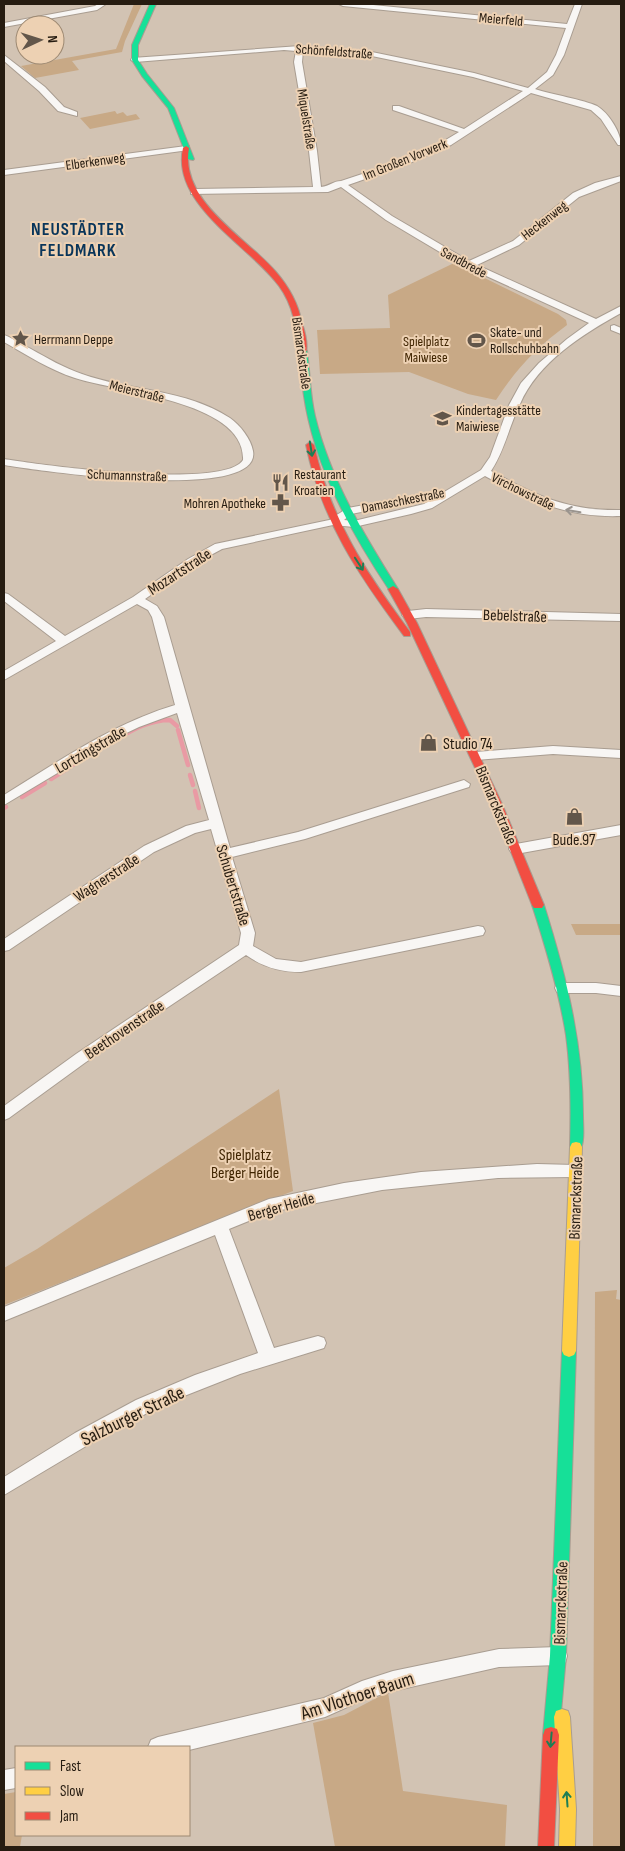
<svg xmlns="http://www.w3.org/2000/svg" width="625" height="1851" font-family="'Sofia Sans Condensed',sans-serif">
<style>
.green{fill:#c8a986}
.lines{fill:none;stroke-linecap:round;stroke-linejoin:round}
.stream{stroke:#e99aa4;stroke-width:4.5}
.street-casing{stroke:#a99d91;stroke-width:2}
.fast-casing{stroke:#a99d91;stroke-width:2}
.slow-casing{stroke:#a99d91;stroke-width:2}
.jam-casing{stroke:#a99d91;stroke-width:2}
.street{fill:#f8f6f4;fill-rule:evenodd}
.fast{fill:#16e098;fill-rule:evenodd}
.slow{fill:#ffcf43;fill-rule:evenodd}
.jam{fill:#f24e42;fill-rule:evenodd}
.oneway{stroke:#1e7e54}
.oneway2{stroke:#9a948e}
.labels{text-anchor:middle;stroke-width:4;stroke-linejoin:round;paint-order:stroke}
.far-street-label{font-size:14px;fill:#261c11;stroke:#edd1b3}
.far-poi-label{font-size:14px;fill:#261c11;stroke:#edd1b3;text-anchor:start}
.far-park-label{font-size:14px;fill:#3f2400;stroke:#edd1b3}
.street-label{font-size:16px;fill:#261c11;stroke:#edd1b3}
.poi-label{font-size:16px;fill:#261c11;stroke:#edd1b3;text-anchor:start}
.park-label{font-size:16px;fill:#3f2400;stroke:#edd1b3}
.far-district-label{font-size:18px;font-weight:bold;letter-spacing:1px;fill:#09355a;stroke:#edd1b3}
.near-street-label{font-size:19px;fill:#261c11;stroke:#edd1b3}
</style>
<rect width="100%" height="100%" fill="#d2c3b3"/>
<g class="green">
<path d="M134,4H142L125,41L122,52L72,61L79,70L35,78L21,66L116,49Z"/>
<path d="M115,111L117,114L123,112L127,116L136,114L140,119L90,129L80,118Z"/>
<path d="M454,263L558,314L566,320L567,325C537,347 516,369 496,400L468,394L409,372L320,374L317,330L390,328L388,295Z"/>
<path d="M571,924H621V935H576Z"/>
<path d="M279,1089L293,1191L4,1305V1268L37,1249Z"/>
<path d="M617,1290L616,1299L621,1300V1847H593L595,1292Z"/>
<path d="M388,1692L403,1791L507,1805L505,1847H335L313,1723L344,1715Z"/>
<path d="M16,1792V1835H22L20,1847H4V1794Z"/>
</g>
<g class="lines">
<g class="stream">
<path d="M178,730L188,765"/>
<path d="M117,739C134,729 150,720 170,720L177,726"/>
<path d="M103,747L113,741"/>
<path d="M190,775L193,785"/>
<path d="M51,779L74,764"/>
<path d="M195,791L199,808"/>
<path d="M22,797L45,783"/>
<path d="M4,808L6,807"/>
</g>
<defs>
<g id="street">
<path d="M98,4H106L97,10L4,27V23L95,6Z"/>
<path d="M339,4H363L567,24L575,4H582L564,55L553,75L535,89C550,94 585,100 597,106C609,113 621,133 621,145H618L601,119L591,110L531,93L451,145L405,165L348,185L392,216L469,261L513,241L573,193L595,183L621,176V181L579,197L519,245L477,265L596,319L621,306V313C583,334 538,362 520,404C509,426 505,450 491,471C537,496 567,511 621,510V516C568,518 531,501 485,476L432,508L411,514L354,527L333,525L222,549L196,563L145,599L157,606L164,617L230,848L298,832L464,780L470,784L469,787L305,839L232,857L255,933L253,946L276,959L301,962L478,926L483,927L485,931L483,935L478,936L301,972C280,972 263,967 246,955L86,1062L9,1118L4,1120V1106L76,1054L239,945L241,933L211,829L195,833L154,852L9,950L4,951V939L144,846L186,826L209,820L177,713L139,727L116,738L4,805V795C59,761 112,724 175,705L152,617L148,610L137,604L4,680V671L56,641L4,601V593L8,594L65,636L133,597L188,559L215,544L334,519L335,516L348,508L429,493L433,494L434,496L433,498L351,514L344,520L354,521L424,504L481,470L490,457L509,405L521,383L539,363L567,339L589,323L460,264L386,220L341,187L328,192L191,194V190L194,189L313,187L309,151L294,62L296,51L284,50L135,62L131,60L132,58L300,46L367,51L474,73L528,88L547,72L556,55L566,28L343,6ZM303,51L367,55L473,77L523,91L464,129L399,106H393V110L459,132C423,155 381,168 341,181C333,181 330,186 321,187L317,151L302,62Z"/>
<path d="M4,55L45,87L64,107L77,112V116L58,111L39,91L4,61Z"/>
<path d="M186,146H189V150L4,175V170Z"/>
<path d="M614,325L621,328V334L611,330V326Z"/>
<path d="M4,335C13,338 22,345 31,349C47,358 64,368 82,374C129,391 186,389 230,418C240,425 251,439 253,451C263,504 34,470 4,465V459C41,465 224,490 243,460C246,401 116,392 75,378C50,370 27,355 4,342Z"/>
<path d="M426,609L621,614V621L426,617L408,619L402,615L408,611Z"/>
<path d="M553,746L621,750V758L553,754L476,760L470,756L476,752Z"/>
<path d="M621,825V835L516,854L511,852L509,849L511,846L516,844Z"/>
<path d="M562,983H596L621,986V996L596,993H562L557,992L555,988L557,984Z"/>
<path d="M537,1164L575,1165L580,1166L583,1171L580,1176L575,1177L498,1178L382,1190L271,1212L229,1229L274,1348L318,1336L324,1338L326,1343L324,1348L240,1374L169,1402L108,1433L4,1495V1477L75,1433L136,1400L195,1375L258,1353L215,1235L4,1321V1307L269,1199L344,1183L421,1172Z"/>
<path d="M558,1647L565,1649L567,1656L565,1663L558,1665L499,1667L393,1691L363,1700L325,1717L189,1750V1747H148L151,1740L158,1737L324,1698L362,1681L393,1671L499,1649Z"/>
<path d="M16,1768V1788L4,1790V1770Z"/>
</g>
<g id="fast">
<path d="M150,4H156L138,45V60L147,74L174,108L194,159L193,160L188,159L168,108L142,76L132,60V45Z"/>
<path d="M300,349L307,351C310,373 310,395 315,416C330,479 364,535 398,589L396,591H390C348,528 309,457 302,380C301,370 298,358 300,349Z"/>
<path d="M538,901L544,905C566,975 583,1043 583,1116C583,1127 585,1141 580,1151L576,1152L572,1151L570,1147C571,1110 571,1072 566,1035C559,991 546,948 532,905Z"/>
<path d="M569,1345L574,1347L576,1351L566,1656L559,1735L557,1741L551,1743L545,1741L543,1735L550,1656L562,1351L564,1347Z"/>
</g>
<g id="slow">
<path d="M576,1142L580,1143L582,1147L576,1351L574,1355L569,1357L564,1355L562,1351L570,1147L572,1143Z"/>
<path d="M562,1709L568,1711L570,1717L576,1809L575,1847H559L560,1809L554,1717L556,1711Z"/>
</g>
<g id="jam">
<path d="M186,146L189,148C179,201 246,237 276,272C289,287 298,303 302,323C305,332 308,344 306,353L299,351C297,329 293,305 279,286C250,246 171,205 183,148Z"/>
<path d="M310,442L314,445C331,520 365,571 410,632V636H404C358,574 322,522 306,445Z"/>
<path d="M393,586L398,589L417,623L502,804L544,905L542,908H534L532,905L492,804L407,623L388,589Z"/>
<path d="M551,1727L557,1729L559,1735L554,1847H538L543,1735L545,1729Z"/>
</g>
</defs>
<use href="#street" class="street-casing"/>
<use href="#fast" class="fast-casing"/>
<use href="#slow" class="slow-casing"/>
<use href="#jam" class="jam-casing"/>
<use href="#street" class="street"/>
<use href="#fast" class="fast"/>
<use href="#slow" class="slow"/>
<use href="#jam" class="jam"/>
</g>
<defs><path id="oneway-shaft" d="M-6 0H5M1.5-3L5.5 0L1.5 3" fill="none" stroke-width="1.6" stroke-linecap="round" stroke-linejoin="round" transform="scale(1.25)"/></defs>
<g class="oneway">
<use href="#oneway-shaft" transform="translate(311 449) rotate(81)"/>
<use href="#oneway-shaft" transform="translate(359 564) rotate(57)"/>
<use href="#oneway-shaft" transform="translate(551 1740) rotate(95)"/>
<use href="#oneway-shaft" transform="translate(567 1799) rotate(-94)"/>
</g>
<use class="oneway2" href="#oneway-shaft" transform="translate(573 511) rotate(-171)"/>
<defs>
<symbol id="sight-bare" viewBox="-9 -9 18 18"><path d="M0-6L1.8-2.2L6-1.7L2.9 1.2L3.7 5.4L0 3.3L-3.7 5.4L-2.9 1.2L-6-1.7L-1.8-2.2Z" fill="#62564a" stroke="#edd1b3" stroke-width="2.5" paint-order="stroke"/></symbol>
<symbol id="stadium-bare" viewBox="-9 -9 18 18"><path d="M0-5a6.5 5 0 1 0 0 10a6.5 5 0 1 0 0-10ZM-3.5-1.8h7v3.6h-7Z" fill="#62564a" stroke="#edd1b3" stroke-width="2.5" paint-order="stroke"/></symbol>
<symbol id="school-bare" viewBox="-9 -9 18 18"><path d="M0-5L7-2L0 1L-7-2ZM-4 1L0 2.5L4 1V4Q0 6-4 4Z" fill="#62564a" stroke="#edd1b3" stroke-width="2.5" paint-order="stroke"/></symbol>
<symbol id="restaurant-bare" viewBox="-9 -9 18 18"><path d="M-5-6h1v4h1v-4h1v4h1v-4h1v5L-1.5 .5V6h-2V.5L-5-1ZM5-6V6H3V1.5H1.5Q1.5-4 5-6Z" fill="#62564a" stroke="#edd1b3" stroke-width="2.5" paint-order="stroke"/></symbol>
<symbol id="pharmacy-bare" viewBox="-9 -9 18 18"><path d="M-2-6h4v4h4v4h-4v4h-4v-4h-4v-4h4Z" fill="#62564a" stroke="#edd1b3" stroke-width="2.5" paint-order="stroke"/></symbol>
<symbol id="shop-bare" viewBox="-9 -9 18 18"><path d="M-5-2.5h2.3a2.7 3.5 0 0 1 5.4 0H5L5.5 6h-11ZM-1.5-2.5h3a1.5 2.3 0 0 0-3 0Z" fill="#62564a" stroke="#edd1b3" stroke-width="2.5" paint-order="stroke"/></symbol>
</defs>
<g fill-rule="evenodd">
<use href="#sight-bare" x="8" y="326" width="25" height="25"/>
<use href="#stadium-bare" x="464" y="328" width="25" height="25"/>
<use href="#school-bare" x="430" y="406" width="25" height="25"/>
<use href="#restaurant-bare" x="268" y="470" width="25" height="25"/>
<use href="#pharmacy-bare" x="268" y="490" width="25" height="25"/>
<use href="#shop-bare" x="416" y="730" width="25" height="25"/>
<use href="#shop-bare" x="562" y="804" width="25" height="25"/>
</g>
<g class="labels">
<g class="far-street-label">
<text transform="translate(501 19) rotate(5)" y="5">Meierfeld</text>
<text transform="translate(334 51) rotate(4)" y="5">Schönfeldstraße</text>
<text transform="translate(307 119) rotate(81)" y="5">Miquelstraße</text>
<text transform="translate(405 159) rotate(-22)" y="5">Im Großen Vorwerk</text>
<text transform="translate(95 161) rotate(-8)" y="5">Elberkenweg</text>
<text transform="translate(544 220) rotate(-38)" y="5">Heckenweg</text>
<text transform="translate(464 262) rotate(28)" y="5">Sandbrede</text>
<text transform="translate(302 353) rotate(82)" y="5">Bismarckstraße</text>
<text transform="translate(137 391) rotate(14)" y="5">Meierstraße</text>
<text transform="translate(127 475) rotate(2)" y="5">Schumannstraße</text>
<text transform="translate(523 491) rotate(26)" y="5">Virchowstraße</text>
<text transform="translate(403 500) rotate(-11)" y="5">Damaschkestraße</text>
</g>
<g class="far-poi-label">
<text x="490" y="337">Skate- und<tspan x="490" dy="16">Rollschuhbahn</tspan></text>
<text x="34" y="344">Herrmann Deppe</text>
<text x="456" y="415">Kindertagesstätte<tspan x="456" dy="16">Maiwiese</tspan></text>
<text x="294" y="479">Restaurant<tspan x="294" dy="16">Kroatien</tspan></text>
<text x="266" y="508" text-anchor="end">Mohren Apotheke</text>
</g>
<g class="far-park-label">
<text x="426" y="346">Spielplatz<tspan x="426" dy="16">Maiwiese</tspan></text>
</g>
<g class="street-label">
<text transform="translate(179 571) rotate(-33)" y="6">Mozartstraße</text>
<text transform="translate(515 615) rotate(2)" y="6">Bebelstraße</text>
<text transform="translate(90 749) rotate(-30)" y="6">Lortzingstraße</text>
<text transform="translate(497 805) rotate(67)" y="6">Bismarckstraße</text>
<text transform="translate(106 877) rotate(-33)" y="6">Wagnerstraße</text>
<text transform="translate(234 885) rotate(73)" y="6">Schubertstraße</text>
<text transform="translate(124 1029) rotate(-34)" y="6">Beethovenstraße</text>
<text transform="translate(575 1198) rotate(-88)" y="6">Bismarckstraße</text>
<text transform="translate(281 1206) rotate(-16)" y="6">Berger Heide</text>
<text transform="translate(560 1603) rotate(-88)" y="6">Bismarckstraße</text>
</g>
<g class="poi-label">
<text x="443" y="749">Studio 74</text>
<text x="574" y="845" text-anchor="middle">Bude.97</text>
</g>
<g class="park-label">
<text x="245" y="1160">Spielplatz<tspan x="245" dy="18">Berger Heide</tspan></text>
</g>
<g class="far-district-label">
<text x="78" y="235">NEUSTÄDTER<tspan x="78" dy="21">FELDMARK</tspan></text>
</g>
<g class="near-street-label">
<text transform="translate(132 1415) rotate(-26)" y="7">Salzburger Straße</text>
<text transform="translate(357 1695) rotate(-18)" y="7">Am Vlothoer Baum</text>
</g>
</g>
<rect width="625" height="1851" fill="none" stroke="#261c11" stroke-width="10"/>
<rect x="15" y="1746" width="175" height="90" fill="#edd1b3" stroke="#9d8972"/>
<rect x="25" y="1762" width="25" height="8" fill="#16e098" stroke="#9d8972"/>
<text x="60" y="1771" font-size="15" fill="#261c11">Fast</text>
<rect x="25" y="1787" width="25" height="8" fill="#ffcf43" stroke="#9d8972"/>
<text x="60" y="1796" font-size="15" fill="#261c11">Slow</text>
<rect x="25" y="1812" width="25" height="8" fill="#f24e42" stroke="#9d8972"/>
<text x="60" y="1821" font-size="15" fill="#261c11">Jam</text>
<g transform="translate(40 40) rotate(86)"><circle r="24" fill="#edd1b3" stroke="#9d8972"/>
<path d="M0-4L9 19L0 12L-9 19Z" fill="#62564a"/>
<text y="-8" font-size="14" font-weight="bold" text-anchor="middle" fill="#261c11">N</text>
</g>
</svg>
